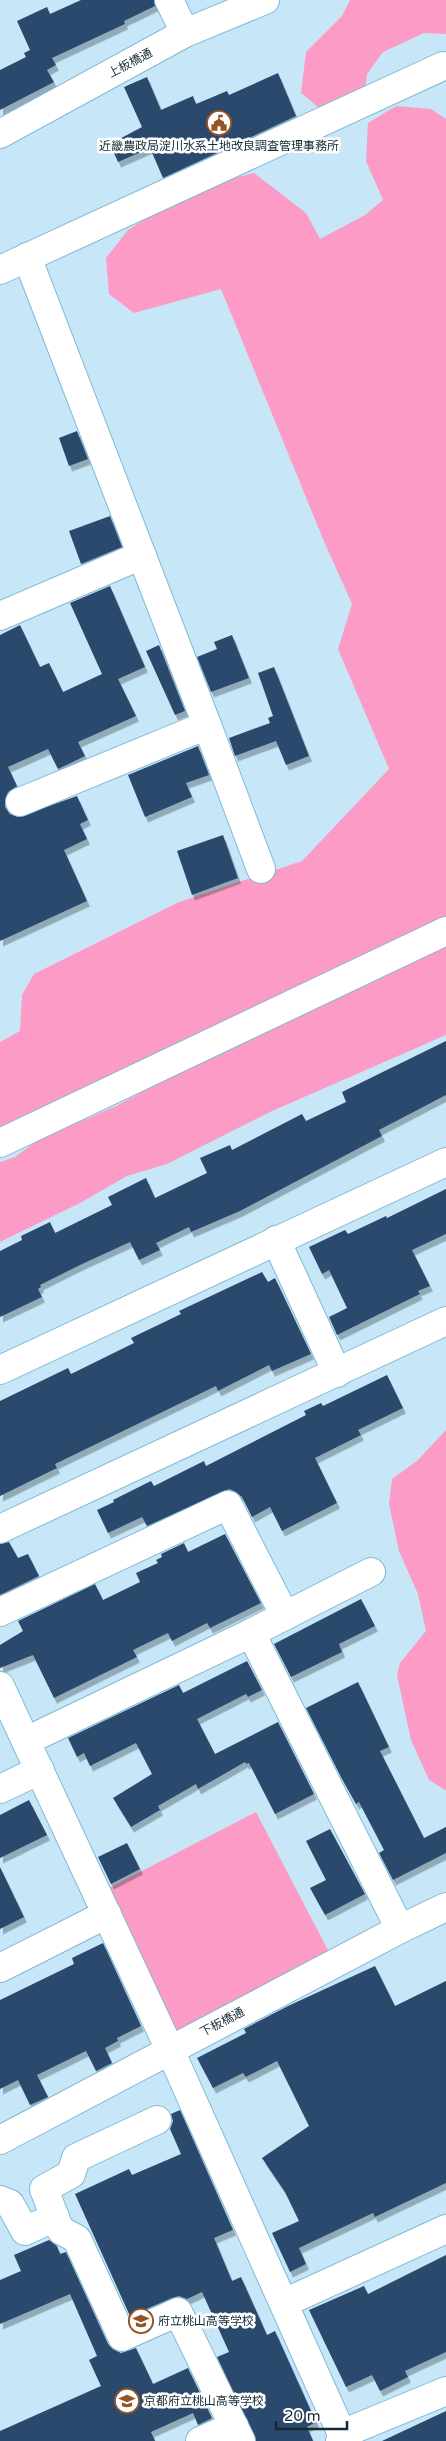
<svg xmlns="http://www.w3.org/2000/svg" width="446" height="2441" font-family="'Varela Round','Noto Sans JP',sans-serif">
<style>
.green{fill:#fc9bc5}
.building{fill:#2a496c;filter:url(#shadow)}
.lines{fill:none;stroke-linecap:round;stroke-linejoin:round}
.minor-casing{stroke:#82b8d5;stroke-width:30}
.minor{stroke:#fff;stroke-width:28}
.labels{text-anchor:middle;stroke-width:5;stroke-linejoin:round;paint-order:stroke}
.street-label{font-size:12px;fill:#142a35;stroke:#fff}
.poi-label{font-size:12px;fill:#142a35;stroke:#fff;text-anchor:start}
</style>
<defs>
<filter id="shadow"><feDropShadow dx="3" dy="5.5" stdDeviation="0" flood-color="#0004"/></filter>
</defs>
<rect width="100%" height="100%" fill="#c7e7f9"/>
<g class="green">
<path d="M350,0H446V34L424,33L383,52L367,74L364,98L324,112L301,93L306,52L342,16Z"/>
<path d="M396,106L431,109L446,119V920L0,1129V1042L20,1031L22,995L34,974L179,902L302,861L389,769L338,649L352,604L323,539L221,289L134,313L109,294L106,258L128,230L193,189L254,173L306,213L320,239L365,215L383,200L366,161L368,123Z"/>
<path d="M446,944V1035L272,1111L167,1164L127,1176L82,1202L0,1242V1162L15,1157L46,1134L75,1124L116,1106L184,1070Z"/>
<path d="M446,1430V1790H445L429,1780L411,1740L397,1675L400,1663L426,1631L418,1594L399,1551L389,1504L392,1479L417,1461Z"/>
<path d="M256,1812L331,1956L178,2035L105,1890Z"/>
</g>
<g class="building">
<path d="M81,0H154L155,6L124,21L125,24L52,58L56,65L47,70L54,82L0,110V70L26,57L24,53L30,50L17,21L47,7L50,14Z"/>
<path d="M278,73L296,116L163,178L150,148L118,162L110,144L142,127L124,87L147,77L161,110L193,96L196,104L227,91L229,95Z"/>
<path d="M77,431L88,459L69,466L59,438Z"/>
<path d="M110,516L122,547L81,564L69,531Z"/>
<path d="M110,586L145,667L118,679L136,716L78,742L85,756L58,769L48,749L8,767L17,786L8,792L5,800V807L10,814L18,817L77,796L88,820L80,824L87,839L64,850L87,901L0,941V635L20,625L40,667L49,663L63,692L102,674L70,603Z"/>
<path d="M232,635L249,678L211,692L197,657L217,649L214,642Z"/>
<path d="M159,645L185,711L175,715L146,651Z"/>
<path d="M274,667L309,756L286,765L276,741L235,756L229,738L270,723L268,718L273,716L258,673Z"/>
<path d="M198,746L209,775L186,783L192,797L145,817L128,775Z"/>
<path d="M223,835L238,878L192,895L177,851Z"/>
<path d="M446,1041V1095L379,1130L382,1136L240,1211L191,1232L189,1227L156,1243L160,1250L139,1260L130,1242L80,1265L40,1285L41,1287L38,1289L42,1297L0,1317V1251L22,1240L21,1236L50,1222L55,1233L112,1205L108,1197L146,1178L155,1198L207,1173L200,1158L230,1145L232,1150L302,1114L306,1121L346,1102L342,1092Z"/>
<path d="M446,1189V1234L412,1250L430,1286L418,1291L420,1294L337,1335L329,1317L347,1308L329,1270L322,1274L309,1247L345,1230L348,1234L386,1216L387,1218Z"/>
<path d="M262,1272L268,1282L275,1278L311,1354L272,1371L269,1365L218,1391L216,1386L55,1464L57,1468L0,1496V1401L68,1368L71,1374L134,1343L131,1338L181,1314L179,1311Z"/>
<path d="M387,1375L403,1408L358,1430L361,1435L315,1458L337,1503L282,1531L270,1507L252,1517L242,1497L236,1492L229,1489L147,1526L142,1517L108,1533L97,1510L114,1502L113,1500L151,1481L154,1486L204,1461L206,1466L306,1415L304,1411L321,1403L323,1406Z"/>
<path d="M225,1534L261,1603L210,1628L207,1623L172,1641L168,1633L133,1650L137,1657L54,1698L33,1655L0,1668V1645L23,1631L18,1621L95,1584L103,1600L140,1582L136,1573L158,1563L156,1560L162,1557L161,1554L184,1543L188,1552Z"/>
<path d="M9,1542L18,1558L28,1554L39,1576L0,1595V1544Z"/>
<path d="M361,1599L375,1626L339,1644L342,1652L291,1677L274,1644Z"/>
<path d="M247,1661L262,1690L248,1697L246,1694L197,1719L215,1754L278,1722L314,1794L275,1814L249,1763L246,1764L245,1762L198,1789L196,1784L158,1806L160,1810L131,1827L113,1798L152,1774L136,1743L90,1766L84,1753L77,1757L68,1738L179,1685L183,1693Z"/>
<path d="M358,1682L389,1747L380,1751L424,1838L446,1827V1853L393,1880L379,1853L384,1850L359,1802L356,1804L342,1779L306,1708Z"/>
<path d="M29,1800L47,1835L0,1858V1815Z"/>
<path d="M330,1829L365,1894L325,1915L310,1888L326,1880L306,1841Z"/>
<path d="M127,1843L140,1869L111,1884L98,1857Z"/>
<path d="M0,1867L24,1917L0,1929Z"/>
<path d="M103,1943L141,2026L117,2038L118,2041L105,2048L112,2063L96,2071L86,2051L37,2075L48,2097L30,2105L18,2080L0,2089V2000L74,1964L72,1958Z"/>
<path d="M375,1966L395,2006L446,1981V2183L375,2217L373,2213L299,2248L306,2264L290,2272L272,2233L299,2221L285,2192L262,2158L309,2126L277,2061L246,2077L243,2073L213,2088L197,2058L246,2033L244,2029L288,2006Z"/>
<path d="M180,2110L233,2230L214,2238L232,2281L241,2277L267,2335L275,2331L316,2422L307,2427L313,2441H256L217,2357L229,2352L202,2292L187,2299L179,2296L172,2298L130,2316L75,2194L129,2169L132,2175L181,2154L170,2129L173,2121L171,2114Z"/>
<path d="M49,2240L57,2246L60,2254L66,2252L108,2344L113,2349L121,2353L136,2348L153,2384L188,2368L212,2418L198,2425L193,2413L151,2432L155,2441H0V2431L101,2386L89,2360L97,2356L70,2294L0,2324V2280L21,2271L14,2255Z"/>
<path d="M446,2255V2352L405,2371L408,2377L380,2391L372,2375L346,2387L309,2310L364,2286L368,2294Z"/>
<path d="M446,2411V2441H382Z"/>
</g>
<g class="lines">
<defs>
<g id="minor">
<path d="M169,0L185,33"/>
<path d="M0,134L185,33L265,0"/>
<path d="M0,270L443,66"/>
<path d="M0,616L142,555"/>
<path d="M207,725L261,869"/>
<path d="M20,802L207,725L27,257"/>
<path d="M0,1143L446,931"/>
<path d="M276,1240L337,1373"/>
<path d="M0,1370L446,1162"/>
<path d="M0,1529L446,1321"/>
<path d="M0,1612L228,1505L285,1616"/>
<path d="M251,1633L400,1929"/>
<path d="M0,1686L170,2050L345,2441"/>
<path d="M26,1741L251,1633L371,1572"/>
<path d="M0,1789L40,1770"/>
<path d="M0,1968L107,1914"/>
<path d="M157,2120L76,2158L71,2174L44,2189L58,2226L62,2231L77,2239L122,2337L178,2312L241,2441"/>
<path d="M0,2140L400,1929L446,1907"/>
<path d="M0,2200L10,2204L25,2231L55,2217"/>
<path d="M284,2303L446,2229"/>
<path d="M200,2441L234,2426"/>
<path d="M340,2441L342,2434L446,2391"/>
</g>
</defs>
<use href="#minor" class="minor-casing"/>
<use href="#minor" class="minor"/>
</g>
<defs>
<symbol id="civic-ring" viewBox="-11 -11 22 22"><circle r="9.5" fill="#fff" stroke="#965324" stroke-width="1.5"/><path d="M-.6-6.5H3V-4.5H.6V-3L4-1V1h2V6H-6V1h2V-1L-.6-3ZM-1.2 2.5V6h2.4V2.5Z" fill="#965324"/></symbol>
<symbol id="school-ring" viewBox="-11 -11 22 22"><circle r="9.5" fill="#fff" stroke="#965324" stroke-width="1.5"/><path d="M0-5L7-2L0 1L-7-2ZM-4 1L0 2.5L4 1V4Q0 6-4 4Z" fill="#965324"/></symbol>
</defs>
<g fill-rule="evenodd">
<use href="#civic-ring" x="205" y="109" width="28" height="28"/>
<use href="#school-ring" x="127" y="2307" width="28" height="28"/>
<use href="#school-ring" x="113" y="2387" width="28" height="28"/>
</g>
<g class="labels">
<g class="street-label">
<text transform="translate(130 63) rotate(-28)" y="4">上板橋通</text>
<text transform="translate(222 2022) rotate(-28)" y="4">下板橋通</text>
</g>
<g class="poi-label">
<text x="219" y="150" text-anchor="middle">近畿農政局淀川水系土地改良調査管理事務所</text>
<text x="158" y="2325">府立桃山高等学校</text>
<text x="144" y="2405">京都府立桃山高等学校</text>
</g>
</g>
<path d="M276 2421v8h71v-8" fill="none" stroke="#142a35" stroke-width="2.5"/>
<text x="284" y="2421" font-size="15" fill="#142a35" stroke="#ffffff" stroke-width="4" paint-order="stroke">20 m</text>
</svg>
